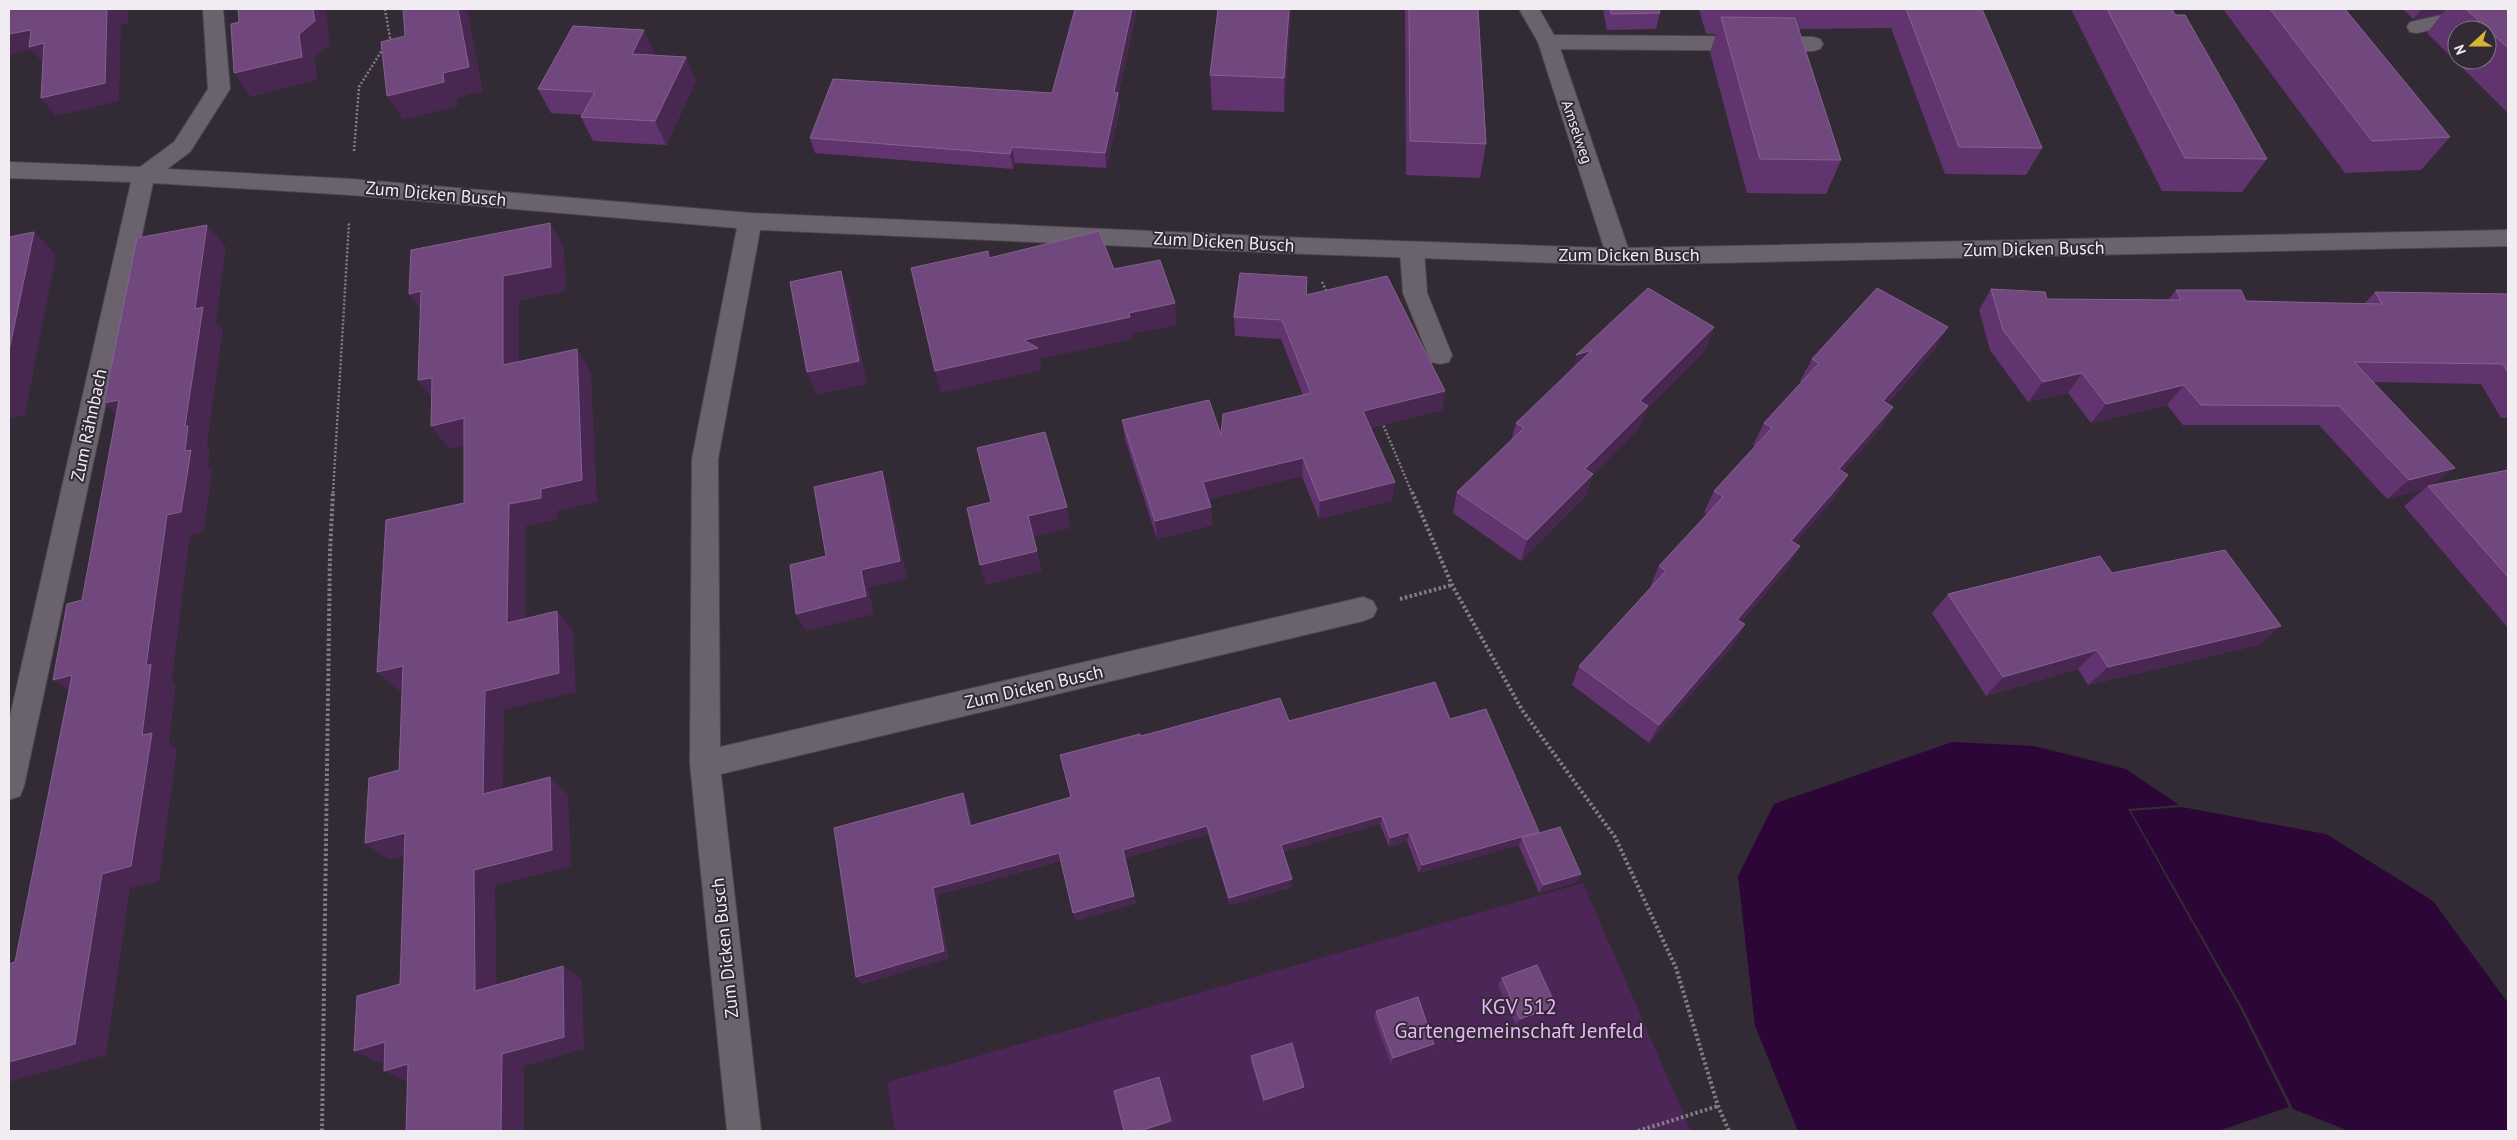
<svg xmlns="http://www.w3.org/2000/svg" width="2517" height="1140" font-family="'PT Sans',sans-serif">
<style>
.green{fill:#4b2656}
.water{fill:#2c0636}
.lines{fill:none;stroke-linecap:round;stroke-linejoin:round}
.lane-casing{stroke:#4e474f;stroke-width:2}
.street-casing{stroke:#4e474f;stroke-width:2}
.path-far1{stroke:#847d85;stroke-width:2.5;stroke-dasharray:2 2;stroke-linecap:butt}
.path{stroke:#847d85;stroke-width:4;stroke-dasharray:2.5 2.5;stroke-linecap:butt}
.lane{fill:#6a626d;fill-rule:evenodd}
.street{fill:#6a626d;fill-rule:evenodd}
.wall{fill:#62346f;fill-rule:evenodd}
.shaded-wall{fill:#482851}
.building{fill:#71487d;stroke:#85618f}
.labels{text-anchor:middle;stroke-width:4;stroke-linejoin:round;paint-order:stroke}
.far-street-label{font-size:15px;fill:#f1ecf2;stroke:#322a34}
.street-label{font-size:18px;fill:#f1ecf2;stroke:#322a34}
.near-park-label{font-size:21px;fill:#ecb3fd;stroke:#322a34}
</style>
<rect width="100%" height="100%" fill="#322a34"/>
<path class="green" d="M1583,883L1691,1131H895L887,1082Z"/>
<g class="water">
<path d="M1952,742L2034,746L2126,769L2179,805L2128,809L2240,1008L2289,1107L2218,1131H1798L1755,1026L1738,876L1774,804Z"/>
<path d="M2182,807L2326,834L2433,901L2508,1003V1131H2349L2293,1109L2244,1010L2131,811Z"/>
</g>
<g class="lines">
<defs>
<g id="lane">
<path d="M2469,9H2506L2503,13L2417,33L2410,32L2407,27L2410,22Z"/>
<path d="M1548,35L1813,37L1820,39L1823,44L1820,49L1813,51L1548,49L1541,47L1538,42L1541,37Z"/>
<path d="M1412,242L1420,244L1424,250L1427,293L1452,355L1449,362L1440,364L1431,362L1428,355L1403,293L1400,250L1404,244Z"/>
</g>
<path id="street" d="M203,9H223L230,89L190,152L167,169L351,179L750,213L1307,238L1604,248L1538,42L1519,9H1539L1558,42L1628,248L2508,230V246L1619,265L1307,254L760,230L718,459L720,747L1363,597L1373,601L1377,609L1373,617L1363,621L721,774L761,1131H727L690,764L692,459L737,228L351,195L153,183L24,786L20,796L9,800V721L131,182L9,178V162L140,167L174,142L208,89Z"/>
</defs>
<use href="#lane" class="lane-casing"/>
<use href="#street" class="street-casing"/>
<g class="path-far1">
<path d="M385,9L390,38L387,42"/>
<path d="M354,151L359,87L384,47"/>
<path d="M1322,282L1328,294"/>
<path d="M1382,422L1412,493"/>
<path d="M333,493L349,222"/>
</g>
<g class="path">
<path d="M1412,492L1452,585L1522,710L1615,837L1676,968L1718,1106L1729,1131"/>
<path d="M1400,599L1452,585"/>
<path d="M322,1131L330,552L333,492"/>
<path d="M1638,1131L1718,1106"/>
</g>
<use href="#lane" class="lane"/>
<use href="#street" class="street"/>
</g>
<g class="wall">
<path d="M1137,9L1118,96L1120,108L1106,168L1015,163L1013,169L815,153L810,138L1052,93Z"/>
<path d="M1291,9L1284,112L1212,110L1210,75Z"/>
<path d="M1405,9H1478L1486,144L1480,178L1406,175Z"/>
<path d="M1603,9H1659L1660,13L1656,29L1607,30Z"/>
<path d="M1699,9H1982L2042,148L2026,175L1945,174L1891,28L1799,29L1841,160L1826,194L1747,193L1710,52L1716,34H1706Z"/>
<path d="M2071,9H2172L2267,159L2242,192L2162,191Z"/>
<path d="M2223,9H2345L2450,137L2421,170L2345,173Z"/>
<path d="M2403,9H2508V113L2427,33L2442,14L2413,19ZM2457,30H2487V60H2457Z"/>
<path d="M654,55L686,57L696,81L666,145L593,141L581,117L582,115L551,113L538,89Z"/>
<path d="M1307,277V295L1445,391L1442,410L1370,428L1392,500L1319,519L1302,476L1209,499L1211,507L1212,525L1157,539L1125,439L1122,420L1221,435L1303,395L1281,339L1235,336L1234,317Z"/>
<path d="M1991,289L2047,299L2168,300L2176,290L2246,301L2364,304L2375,292L2508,294V418H2501L2481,384L2374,382L2435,484L2508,470V628L2404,506L2424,489L2387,499L2319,425H2183L2167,405L2091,423L2068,393L2028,402L1990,350L1979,310Z"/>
<path d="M1714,327L1705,350L1647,408L1639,428L1592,476L1586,495L1521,561L1453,513L1457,492L1511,441L1516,423Z"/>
<path d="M1948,327L1934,350L1888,403L1893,407L1880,429L1843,471L1848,475L1836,496L1795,543L1800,546L1788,567L1741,622L1745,624L1734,644L1649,743L1572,685L1579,666L1651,587H1650L1659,566L1707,514L1704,512L1714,491L1755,447L1753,445L1764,423L1802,382L1800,381L1812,359Z"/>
<path d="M2112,573L2281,626L2258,645L2088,685L2078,669L1986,696L1932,613L1948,594Z"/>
<path d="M1450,719L1539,832L1538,834L1577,882L1539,893L1519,846V845L1419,873L1407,841L1389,847L1380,824L1283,852L1292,879V887L1230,905L1208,834L1125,858L1136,903L1076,921L1061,861L937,895L948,958L862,984L967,802L972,825L1071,797L1141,736L1289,721Z"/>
<path d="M1502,978L1556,1006L1552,1012L1516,1025L1498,985Z"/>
<path d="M1376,1011L1434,1044L1432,1050L1391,1064L1374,1017Z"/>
<path d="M1251,1056L1304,1087V1092L1264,1105L1251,1062Z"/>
</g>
<g class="shaded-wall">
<path d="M107,9H128V23L121,24L119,101L56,116L41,98Z"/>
<path d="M313,9H326L330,45L315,57L317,80L251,97L234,73L299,34Z"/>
<path d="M458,9H467L483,91L457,98L458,106L403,120L387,96L443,73Z"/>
<path d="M1132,9H1137L1118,96L1120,108L1106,168L1105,153L1114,92Z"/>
<path d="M1289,9H1291L1284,112V78Z"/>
<path d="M2422,9H2446L2442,14L2413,19Z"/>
<path d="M31,30L44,43V64L32,50L9,55V34Z"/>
<path d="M644,30L655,55L642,78L632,54Z"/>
<path d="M686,57L696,81L666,145L655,121Z"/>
<path d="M1012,147L1015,163L1013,169L1010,154Z"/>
<path d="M550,223L564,248L566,291L519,301V388L503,365V276Z"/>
<path d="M207,225L226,247L216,322L223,329L207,444L210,447L208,466L212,470L204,532L190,535L172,680L176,683L169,744L177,750L159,881L130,888L106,1055L9,1082V1062L102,874L142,735L146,666L167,515L185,451V426L195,309Z"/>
<path d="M34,232L56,255L25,415L9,419V351Z"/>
<path d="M841,271L849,294L867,384L816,395L807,372Z"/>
<path d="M421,291L426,318L409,294Z"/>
<path d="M1175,303L1177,325L1132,334L1133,339L1040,359L1042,370L941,393L935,371L1024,340L1129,313Z"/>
<path d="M1714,327L1705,350L1647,408L1639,428L1592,476L1586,495L1521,561L1527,540L1640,401Z"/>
<path d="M1948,327L1934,350L1870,423L1883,401Z"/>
<path d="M577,349L591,372L597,502L557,511V520L526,526L525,643L507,623L509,504L541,489Z"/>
<path d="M1592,350L1570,377L1576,355Z"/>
<path d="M2082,373L2068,393L2028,402L2043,382Z"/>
<path d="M432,378L436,404L418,380Z"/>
<path d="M2184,385L2167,405L2091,423L2106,404Z"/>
<path d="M1445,391L1442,410L1361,430L1363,411Z"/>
<path d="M119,400L127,425L104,403Z"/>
<path d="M1893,407L1880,429L1826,490L1839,469Z"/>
<path d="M464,418L481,441L449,449L431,426Z"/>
<path d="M1303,458L1302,476L1204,501L1203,482Z"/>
<path d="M2455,468L2432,486H2428L2424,489L2387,499L2409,480Z"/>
<path d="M882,471L889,490L907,578L868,588L874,614L806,631L796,614L861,570Z"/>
<path d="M1848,475L1836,496L1779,562L1791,541Z"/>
<path d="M1395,482L1392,500L1319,519L1320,501Z"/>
<path d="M1067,507L1071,528L1033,537L1028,516Z"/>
<path d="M1211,507L1212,525L1157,539L1155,521Z"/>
<path d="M1800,546L1788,567L1726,639L1737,620Z"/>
<path d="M1037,551L1042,571L986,585L980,565Z"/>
<path d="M557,611L573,631L576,692L504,710L503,812L483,794L485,691Z"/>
<path d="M1745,624L1734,644L1649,743L1659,725Z"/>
<path d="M2281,626L2258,645L2088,685L2108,667Z"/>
<path d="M2097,650L2078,669L1986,696L2003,677Z"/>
<path d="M403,666L424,685L399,691L377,672Z"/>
<path d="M72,675L80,698L53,680Z"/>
<path d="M550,777L568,795L571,866L495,886L497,1004L475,991L474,870Z"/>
<path d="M963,793L967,802L974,834L970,826Z"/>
<path d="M1382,816L1380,824L1280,853L1281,845Z"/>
<path d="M1207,826L1208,834L1124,858L1123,850Z"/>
<path d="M1409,832L1407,841L1389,847L1390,838Z"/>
<path d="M1539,832L1535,841L1522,838L1519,845L1419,873L1422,865Z"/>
<path d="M405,833L428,850L389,860L365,843Z"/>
<path d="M1059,853L1061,861L937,895L948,958L862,984L856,977L933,888Z"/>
<path d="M1581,874L1577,882L1539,893L1543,885Z"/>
<path d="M1292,879V887L1230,905L1229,898Z"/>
<path d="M1134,896L1136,903L1076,921L1073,913Z"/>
<path d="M563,966L582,980L584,1049L524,1066V1131H501L502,1054Z"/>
<path d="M1556,1006L1552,1012L1516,1025L1520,1019Z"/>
<path d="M385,1042L410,1054L380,1063L354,1051Z"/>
<path d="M1434,1044L1432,1050L1391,1064L1393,1058Z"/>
<path d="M408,1064L409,1082L384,1071Z"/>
<path d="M1304,1087V1092L1264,1105V1100Z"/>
<path d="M1171,1121L1173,1126L1157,1131H1140Z"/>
</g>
<g class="building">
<path d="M9,9H107L105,83L41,98L44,43L29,47L31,30L9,34Z"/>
<path d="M238,9H313L315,21L299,34L302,57L234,73L231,24L239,22Z"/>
<path d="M403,9H458L469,67L443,73L444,82L387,96L381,42L405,36Z"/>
<path d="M1075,9H1132L1114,92L1118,93L1105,153L1012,147L1010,154L810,138L833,79L1052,93Z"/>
<path d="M1218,9H1289L1284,78L1210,75Z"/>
<path d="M1409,9H1478L1486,144L1410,141Z"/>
<path d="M1610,9H1659L1660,13L1611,14Z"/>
<path d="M1906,9H1982L2042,148L1959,147Z"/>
<path d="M2107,9H2172L2175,15H2185L2267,159L2185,158Z"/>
<path d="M2270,9H2345L2450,137L2372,141Z"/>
<path d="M2466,9H2508V48Z"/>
<path d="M1721,17L1795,18L1841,160L1760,159Z"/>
<path d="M573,26L644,30L632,54L686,57L655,121L581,117L595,92L538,89Z"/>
<path d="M550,223L551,267L503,276V365L577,349L582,480L541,489V498L509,504L507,623L557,611L559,673L485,691L483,794L550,777L552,850L474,870L475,991L563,966L564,1037L502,1054L501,1131H406L408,1064L384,1071L385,1042L354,1051L357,996L400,984L405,833L365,843L369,778L399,770L403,666L377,672L386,520L464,503V418L431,426L432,378L418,380L421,291L409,294L411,250Z"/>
<path d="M207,225L195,309L203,307L185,426H188L185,451L191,450L181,512L167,515L146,666L151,664L142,735L152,733L131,866L102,874L75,1044L9,1062V964L15,962L72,675L53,680L67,604L82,600L119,400L104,403L137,238Z"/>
<path d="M1099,231L1114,269L1160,260L1175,303L1129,313L1130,317L1024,340L1038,348L935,371L911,268L988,251L989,258Z"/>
<path d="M34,232L9,351V237Z"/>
<path d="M841,271L859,361L807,372L790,282Z"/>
<path d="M1240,273L1307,277L1306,295L1387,276L1445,391L1363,411L1395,482L1320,501L1303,458L1203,482L1211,507L1155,521L1122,420L1209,400L1221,435L1223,414L1311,393L1282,320L1234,317Z"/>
<path d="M1648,288L1714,327L1640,401L1648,406L1585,469L1593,474L1527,540L1457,492L1524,428L1516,423L1592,350L1576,355Z"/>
<path d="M1877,288L1948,327L1883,401L1893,407L1839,469L1848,475L1791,541L1800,546L1737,620L1745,624L1659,725L1579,666L1666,571L1659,566L1723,497L1714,491L1772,428L1764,423L1819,363L1812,359Z"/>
<path d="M1991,289L2045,292L2047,299L2181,300L2176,290H2241L2246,301L2382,304L2375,292L2508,294V373L2503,364L2354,362L2455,468L2409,480L2339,406L2201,405L2184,385L2106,404L2082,373L2043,382L2003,330Z"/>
<path d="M1045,432L1067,507L1028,516L1037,551L980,565L967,508L991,502L977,448Z"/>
<path d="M2508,470V577L2428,486Z"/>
<path d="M882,471L900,561L861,570L866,596L796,614L790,565L826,556L814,487Z"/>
<path d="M2225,550L2281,626L2108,667L2097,650L2003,677L1948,594L2100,556L2112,573Z"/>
<path d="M1435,682L1450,719L1486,709L1539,832L1422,865L1409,832L1390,838L1382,816L1281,845L1292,879L1229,898L1207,826L1123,850L1134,896L1073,913L1059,853L933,888L944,951L856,977L834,828L963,793L970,826L1071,797L1060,755L1140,734L1141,736L1280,698L1289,721Z"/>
<path d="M1560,827L1581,874L1543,885L1522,838Z"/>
<path d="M1537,965L1556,1006L1520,1019L1502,978Z"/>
<path d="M1418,997L1434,1044L1393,1058L1376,1011Z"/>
<path d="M1292,1043L1304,1087L1264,1100L1251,1056Z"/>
<path d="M1159,1077L1171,1121L1140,1131H1124L1114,1091Z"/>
</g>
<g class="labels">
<g class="far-street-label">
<text transform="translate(1577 132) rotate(71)" y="5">Amselweg</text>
</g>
<g class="street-label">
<text transform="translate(436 194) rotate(5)" y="6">Zum Dicken Busch</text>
<text transform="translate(1224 242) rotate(3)" y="6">Zum Dicken Busch</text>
<text transform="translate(2034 249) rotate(-1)" y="6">Zum Dicken Busch</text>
<text x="1629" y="261">Zum Dicken Busch</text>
<text transform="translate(89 425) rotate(-78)" y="6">Zum Rähnbach</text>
<text transform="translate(1034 687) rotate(-13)" y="6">Zum Dicken Busch</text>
<text transform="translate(725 948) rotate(-96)" y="6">Zum Dicken Busch</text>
</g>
<g class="near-park-label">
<text x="1519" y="1014">KGV 512<tspan x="1519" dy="24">Gartengemeinschaft Jenfeld</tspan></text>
</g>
</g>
<rect width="2517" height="1140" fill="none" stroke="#f1ecf2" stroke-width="20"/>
<g transform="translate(2472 45) rotate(249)"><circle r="24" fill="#322a34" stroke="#7e7880"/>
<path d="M0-4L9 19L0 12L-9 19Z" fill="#d6b534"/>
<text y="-8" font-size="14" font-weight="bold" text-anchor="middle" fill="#f1ecf2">N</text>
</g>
</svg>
